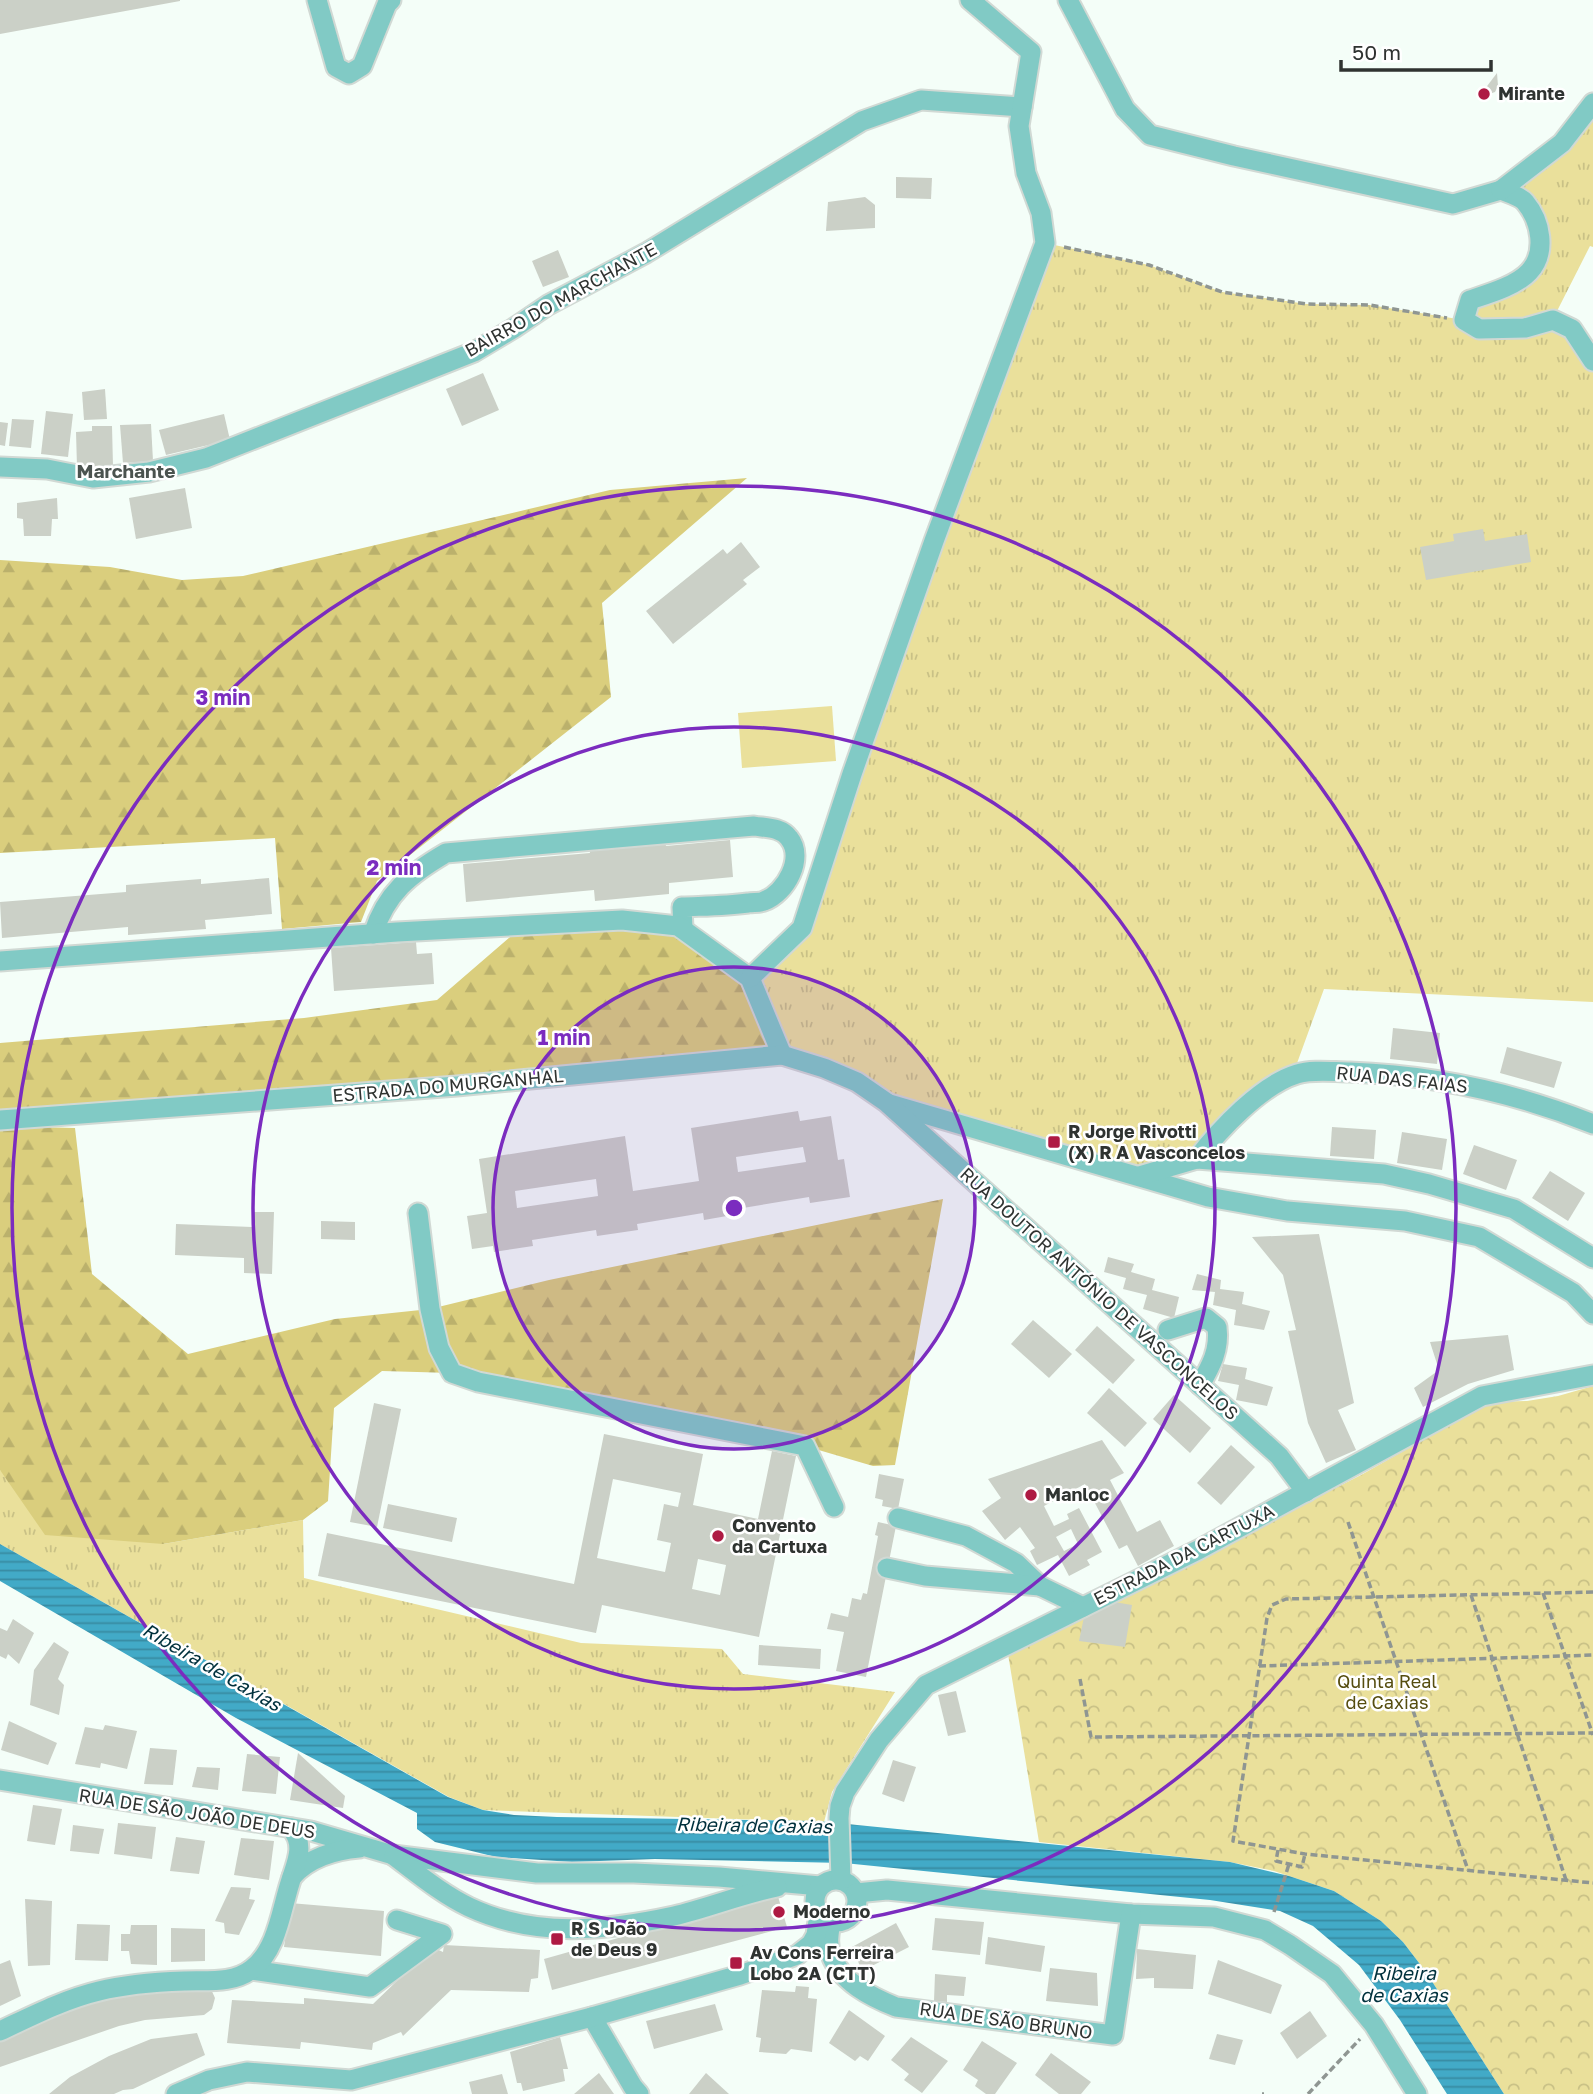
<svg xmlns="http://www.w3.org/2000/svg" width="1593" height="2094" font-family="'Golos Text',sans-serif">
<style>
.grass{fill:url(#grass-tufts)}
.forest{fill:url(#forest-firs)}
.park{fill:url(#park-crowns)}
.pitch{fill:#eae09b}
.water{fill:url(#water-rules)}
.building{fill:#cbd0c7;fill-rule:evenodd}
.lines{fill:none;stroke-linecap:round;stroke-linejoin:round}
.minor-casing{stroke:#d1d9d4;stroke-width:23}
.path{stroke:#8f9692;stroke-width:3.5;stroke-dasharray:7 3.5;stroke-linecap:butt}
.minor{stroke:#81cac5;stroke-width:19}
.ring{fill:none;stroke:#7b2cbf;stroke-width:3.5}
.poi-dot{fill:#ae1a43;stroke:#fff;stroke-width:2.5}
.labels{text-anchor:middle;stroke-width:5;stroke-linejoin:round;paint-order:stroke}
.poi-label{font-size:18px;font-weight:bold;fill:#2f3331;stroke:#fff;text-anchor:start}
.street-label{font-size:18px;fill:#2f3331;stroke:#fff}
.park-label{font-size:18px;fill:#564d0f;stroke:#fff}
.neighbourhood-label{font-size:19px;font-weight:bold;fill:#4b534f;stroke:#fff}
.water-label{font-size:19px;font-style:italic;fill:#00313d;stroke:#fff}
.centre{fill:#7b2cbf;stroke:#fff;stroke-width:3.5}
.ring-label{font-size:21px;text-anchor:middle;font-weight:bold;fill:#7b2cbf;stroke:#fff;stroke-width:5;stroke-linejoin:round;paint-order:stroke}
</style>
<defs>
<pattern id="grass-tufts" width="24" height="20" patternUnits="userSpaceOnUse" patternTransform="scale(1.75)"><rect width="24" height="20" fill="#eae09b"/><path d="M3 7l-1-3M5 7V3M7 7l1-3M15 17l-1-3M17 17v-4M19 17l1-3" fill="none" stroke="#c9c186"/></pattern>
<pattern id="forest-firs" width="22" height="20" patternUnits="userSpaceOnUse" patternTransform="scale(1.75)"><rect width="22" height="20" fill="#dace7d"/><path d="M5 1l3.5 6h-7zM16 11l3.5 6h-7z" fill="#bbb16c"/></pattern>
<pattern id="park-crowns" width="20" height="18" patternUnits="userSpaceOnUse" patternTransform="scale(1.75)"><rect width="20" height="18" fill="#eae09b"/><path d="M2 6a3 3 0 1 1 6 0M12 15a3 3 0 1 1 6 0" fill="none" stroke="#c9c186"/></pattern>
<pattern id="water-rules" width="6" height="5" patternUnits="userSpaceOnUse" patternTransform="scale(1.75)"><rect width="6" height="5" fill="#42aac7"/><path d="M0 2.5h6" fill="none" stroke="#388ba2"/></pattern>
</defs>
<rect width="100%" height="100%" fill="#f4fef8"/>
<g class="grass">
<path d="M1593,103V247L1590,246L1553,319L1593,362V1002L1324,989L1296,1066L1157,1182L886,1102L782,1055L750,978L802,928L1045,243L1149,265L1222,292L1307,304L1370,305L1464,320L1470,300L1528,274L1539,227L1501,190Z"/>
<path d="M0,1470L163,1544L303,1520L304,1578L581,1643L722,1649L743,1674L895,1692L832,1792L824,1822L483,1810L449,1797L0,1544Z"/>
</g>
<g class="forest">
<path d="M747,478L602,603L611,697L377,881L361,922L282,929L275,838L0,853V560L110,567L182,580L243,576L610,490Z"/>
<path d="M524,925L678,926L750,978L782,1055L0,1120V1043L304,1018L437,1000Z"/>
<path d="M0,1126L75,1128L92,1274L188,1354L335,1319L430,1309L549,1280L943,1199L895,1465L873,1466L805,1446L452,1373L382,1371L334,1408L328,1501L303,1520L163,1544L45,1535L0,1470Z"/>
</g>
<path class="park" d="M1593,1386V2094H1504L1426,1972L1403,1942L1381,1921L1334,1891L1274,1871L1230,1862L1039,1842L1008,1654L1361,1475L1490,1402L1527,1401L1558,1396Z"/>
<path class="pitch" d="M832,706L836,761L742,768L738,713Z"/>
<path class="water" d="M0,1544L448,1797L483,1810L514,1815L557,1817L817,1821L1230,1862L1289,1876L1334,1891L1381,1921L1403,1942L1426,1972L1504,2094H1447L1400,2020L1359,1965L1313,1926L1280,1911L1210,1900L844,1863L655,1859L572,1862L496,1857L435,1842L417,1829V1813L236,1718L0,1581Z"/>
<g class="building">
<path d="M0,0H180V1L0,34Z"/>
<path d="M1497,73L1498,86L1495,92L1478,98Z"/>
<path d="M896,177L932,178L931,199L896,198Z"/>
<path d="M865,197L875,205V228L826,231L828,202Z"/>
<path d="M558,250L569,277L543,287L532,261Z"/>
<path d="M483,373L499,410L462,426L446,389Z"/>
<path d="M105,389L107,419L84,420L82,392Z"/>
<path d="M46,411L73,414L68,457L41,454Z"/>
<path d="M224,414L230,440L166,455L159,430Z"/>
<path d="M12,419L34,420L31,448L9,446Z"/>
<path d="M0,422L8,423L5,446L0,445Z"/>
<path d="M151,424L153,461L123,463L120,425Z"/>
<path d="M92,426H112L113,466L77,467L76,432L92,431Z"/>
<path d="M185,488L192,528L136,539L129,498Z"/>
<path d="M57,498L58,519H52L51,536H24L23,519L17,518V503Z"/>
<path d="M1483,529L1485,541L1527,534L1531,562L1426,580L1420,547L1454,541L1453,534Z"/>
<path d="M741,542L760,567L743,580L747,584L673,644L646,611L723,549L727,554Z"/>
<path d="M730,840L733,877L669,883V894L595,901L594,890L466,902L463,864L590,853L589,848L665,841L666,846Z"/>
<path d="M269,878L272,914L205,920L206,929L128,935V927L2,938L0,902L126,892V885L201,879V884Z"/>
<path d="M416,942L417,954L432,953L434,984L334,991L331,948Z"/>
<path d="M1393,1028L1440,1033L1437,1064L1390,1059Z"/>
<path d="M1507,1047L1562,1062L1554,1088L1500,1073Z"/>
<path d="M798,1111L800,1121L831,1116L838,1160L844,1159L850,1197L810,1203L809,1197L743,1208L744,1213L704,1220L703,1213L637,1224L638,1230L597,1236L596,1230L532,1240L533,1246L494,1252L493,1246L472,1249L467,1216L487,1213L479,1159L625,1136L633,1191L699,1181L691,1128ZM803,1147L806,1162L738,1172L736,1157ZM596,1179L598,1196L517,1208L515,1191Z"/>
<path d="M1332,1127L1376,1130L1374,1159L1330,1156Z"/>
<path d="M1402,1132L1447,1139L1442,1170L1397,1163Z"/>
<path d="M1474,1145L1517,1160L1506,1190L1463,1174Z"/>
<path d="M1550,1171L1585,1193L1568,1221L1532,1198Z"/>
<path d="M253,1212H274L272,1274L244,1273V1258L175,1255L176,1224L252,1227Z"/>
<path d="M321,1221L355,1222V1240L321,1239Z"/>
<path d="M1319,1234L1354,1403L1338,1410L1356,1450L1326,1463L1308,1423L1288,1331L1296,1330L1283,1275L1252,1237Z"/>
<path d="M1108,1257L1134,1264L1131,1272L1155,1279L1152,1290L1179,1297L1174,1318L1143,1309L1147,1295L1123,1289L1126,1278L1104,1272Z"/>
<path d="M1197,1274L1221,1280L1220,1289L1244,1292L1242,1304L1270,1311L1264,1330L1234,1325L1236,1310L1213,1305L1215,1292L1192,1290Z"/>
<path d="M1033,1320L1072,1354L1049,1378L1011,1344Z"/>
<path d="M1097,1326L1135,1360L1113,1384L1075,1350Z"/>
<path d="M1508,1335L1514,1370L1468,1384L1423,1407L1414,1388L1439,1370L1430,1342Z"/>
<path d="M1223,1364L1247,1368L1245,1379L1273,1387L1267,1406L1236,1400L1239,1385L1218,1381Z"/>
<path d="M1109,1388L1147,1423L1125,1447L1087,1413Z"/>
<path d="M1174,1395L1211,1428L1190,1453L1153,1419Z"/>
<path d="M374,1403L401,1409L377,1527L350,1522Z"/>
<path d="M604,1434L703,1454L693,1505L758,1519L772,1451L796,1456L759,1637L602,1605L596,1633L318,1576L327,1533L574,1584ZM613,1479L681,1493L678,1507L664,1504L657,1540L671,1543L665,1572L597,1558ZM698,1559L726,1565L720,1595L692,1589Z"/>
<path d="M1102,1440L1124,1473L1110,1480L1137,1532L1160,1520L1174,1546L1138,1566L1127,1545L1119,1549L1085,1484L1044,1506L1054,1526L1069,1519L1067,1514L1079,1508L1102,1552L1087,1560L1090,1565L1069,1576L1058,1555L1037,1565L1030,1551L1035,1548L1020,1527L1005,1540L982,1511L1001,1498L988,1479ZM1071,1529L1078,1544L1064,1551L1056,1537Z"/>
<path d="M1231,1445L1255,1467L1221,1505L1197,1483Z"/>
<path d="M879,1474L904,1479L898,1509L882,1506L883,1500L875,1498Z"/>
<path d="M388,1504L457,1518L452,1542L383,1528Z"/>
<path d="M878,1522L896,1526L866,1677L836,1671L844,1632L827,1629L831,1613L848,1617L852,1598L861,1600L863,1593L867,1594L878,1536L875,1535Z"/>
<path d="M1114,1602L1132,1605L1125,1647L1079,1641L1084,1617Z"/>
<path d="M13,1619L34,1633L19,1664L8,1654L6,1659L0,1656V1628L7,1631Z"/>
<path d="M54,1642L69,1652L58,1679L64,1685L59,1715L30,1705L34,1670Z"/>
<path d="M759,1645L821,1649L820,1669L758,1665Z"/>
<path d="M956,1691L966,1732L948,1736L938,1695Z"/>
<path d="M9,1721L57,1743L48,1765L1,1750Z"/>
<path d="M105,1725L137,1731L127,1769L101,1763L100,1768L75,1764L85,1727L103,1730Z"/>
<path d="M150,1748L177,1750L173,1785L144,1784Z"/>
<path d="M298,1753L345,1796L343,1808L290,1800Z"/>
<path d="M247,1754L280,1757L276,1794L242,1791Z"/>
<path d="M893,1760L916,1767L904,1802L882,1794Z"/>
<path d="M197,1767L220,1768L218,1790L192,1787Z"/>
<path d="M33,1805L62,1809L55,1845L27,1841Z"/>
<path d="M118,1823L156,1827L152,1859L114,1854Z"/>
<path d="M73,1825L104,1829L99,1854L70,1851Z"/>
<path d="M176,1837L205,1841L199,1874L170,1871Z"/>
<path d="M241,1838L274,1841L269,1880L234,1875Z"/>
<path d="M231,1887L251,1888L249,1899L255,1900L239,1935L225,1933L224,1923L215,1921Z"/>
<path d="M777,1893L787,1927L552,1990L544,1959Z"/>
<path d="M25,1899L52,1901L50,1965L28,1966Z"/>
<path d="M290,1903L384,1911L381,1956L284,1947Z"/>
<path d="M935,1918L984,1922L980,1955L932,1950Z"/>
<path d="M896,1923L909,1947L862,1971L852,1947Z"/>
<path d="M77,1924L110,1925L108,1961L75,1960Z"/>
<path d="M131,1925H157V1965L131,1964L129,1951H121V1934H130Z"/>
<path d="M171,1928L205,1929V1961L171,1962Z"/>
<path d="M988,1937L1045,1946L1041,1972L985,1964Z"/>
<path d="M444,1945L540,1950L538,1978L531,1979L529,1992L451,1990L403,2036L401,2032L373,2043L372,2050L301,2042L300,2049L227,2043L232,2000L304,2004V1998L373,2004L432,1947L443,1952Z"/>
<path d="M1137,1949L1196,1955L1193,1989L1154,1988V1978L1136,1979Z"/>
<path d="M10,1960L21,1996L0,2006V1964Z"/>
<path d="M1218,1960L1282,1985L1271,2014L1208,1994Z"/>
<path d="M1050,1968L1097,1973L1098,2006L1046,2001Z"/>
<path d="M935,1974L966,1977L964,1996L947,1995V2002L934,2001Z"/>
<path d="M796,1986L809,1987L808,1998L817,1999L812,2052L791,2049L786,2054L759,2052L761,2038L756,2037L762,1990L795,1992Z"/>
<path d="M210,1987L215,1998L212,2009L204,2015L145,2020L119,2026L0,2067V2039L70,2009L112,1995Z"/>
<path d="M715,2004L723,2030L654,2049L646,2021Z"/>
<path d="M849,2010L885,2036L868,2061L860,2056L855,2061L829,2043Z"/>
<path d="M1310,2011L1327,2036L1297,2059L1280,2033Z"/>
<path d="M197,2033L205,2055L133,2089L123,2090L114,2094H49L70,2077L109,2056L151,2039Z"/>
<path d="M1217,2034L1243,2040L1235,2065L1209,2059Z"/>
<path d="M560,2037L568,2069H563L565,2081L523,2091L521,2083H517L510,2052Z"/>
<path d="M911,2037L948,2061L922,2093L904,2080L909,2074L891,2060Z"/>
<path d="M982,2041L1017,2063L995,2094H986L975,2086L978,2080L963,2070Z"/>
<path d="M1051,2053L1091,2082L1081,2094H1059L1035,2075Z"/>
<path d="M599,2073L614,2094H574Z"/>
<path d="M706,2073L729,2094H689Z"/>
<path d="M502,2074L508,2094H472L469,2082Z"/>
</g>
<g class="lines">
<defs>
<g id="minor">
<path d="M317,0L336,67L349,74L362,66L387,4L391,0"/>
<path d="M1068,0L1125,109L1150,135L1234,156L1453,204L1501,190C1508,193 1520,196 1525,202C1541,221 1547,253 1529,272C1516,286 1488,294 1470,300L1464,320L1479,329L1525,328L1553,320L1572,329L1593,361"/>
<path d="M1501,190L1562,143L1593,103"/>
<path d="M0,467L47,469L93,478L149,472L206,458L474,352L514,328L548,305L646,253L862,121L921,100L1022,107"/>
<path d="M373,934C386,893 410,874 446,853L754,826C766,828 781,827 789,838C805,858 786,893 764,901C760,903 753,902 748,903C726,906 704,906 682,907L683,929"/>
<path d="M0,961L397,932L622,920L678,926L750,978L782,1055"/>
<path d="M750,978L802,928L852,774L934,541L1045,243L1041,213L1026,173L1019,126L1031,52L970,0"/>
<path d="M890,1104L1208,1197L1287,1211L1405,1221L1479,1237L1573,1293L1593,1314"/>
<path d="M0,1120L457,1086L782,1055L824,1068L857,1082L886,1102L1279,1456L1306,1492"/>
<path d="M1197,1159C1219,1130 1261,1085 1297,1074C1313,1069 1333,1072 1350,1072C1433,1075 1516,1093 1593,1124"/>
<path d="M1139,1176L1197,1159L1384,1174L1429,1184L1514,1209L1593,1258"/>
<path d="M418,1213L430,1309L439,1348L452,1373L478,1382L805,1446L834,1507"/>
<path d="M1168,1330L1206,1318L1217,1327C1220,1350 1211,1366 1200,1385"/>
<path d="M898,1518L966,1536L1016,1563L1040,1586L1083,1607"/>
<path d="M887,1568L925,1576L1040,1586"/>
<path d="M0,1780L311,1831L393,1855L537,1873H634L719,1877L820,1886"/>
<path d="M394,1856C418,1874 442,1894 469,1907C535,1938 605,1931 674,1916C708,1908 742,1894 777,1887"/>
<path d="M292,1877C308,1858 335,1850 359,1848"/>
<circle cx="836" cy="1901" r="21"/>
<path d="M841,1880L839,1818L840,1806L845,1792L879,1740L926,1685L1200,1549L1482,1396L1593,1375"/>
<path d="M856,1893L887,1890L1131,1914L1214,1917L1265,1930L1290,1945L1332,1974L1374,2025L1417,2094"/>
<path d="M831,1922C829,1933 827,1944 831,1955C841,1982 871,1997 896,2007L1113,2035L1131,1914"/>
<path d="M251,1970L370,1987L442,1934L397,1920"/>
<path d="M592,2017L633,2087L639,2094"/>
<path d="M0,2031C32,2016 65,1999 99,1991C127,1984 156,1982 184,1981C207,1980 233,1984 252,1969C277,1950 281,1911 290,1883C296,1863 306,1845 291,1828"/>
<path d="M176,2094L209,2080L247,2072L351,2080L592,2017L740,1975L797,1955L811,1944L816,1935L819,1914"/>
</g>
</defs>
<use href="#minor" class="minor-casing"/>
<g class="path">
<path d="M1064,247L1149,265L1222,292L1307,304L1370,305L1447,318"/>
<path d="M1348,1522L1468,1870"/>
<path d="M1593,1592L1286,1599L1272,1605L1267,1618L1233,1841L1305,1854L1593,1883"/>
<path d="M1543,1593L1593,1735"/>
<path d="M1471,1595L1566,1880"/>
<path d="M1259,1666L1593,1655"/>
<path d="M1080,1679L1091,1737L1593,1733"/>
<path d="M1278,1850L1276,1861L1302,1867L1305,1854"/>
<path d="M1274,1912L1289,1864"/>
<path d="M1262,2094H1264"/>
<path d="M1308,2094L1360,2039"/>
</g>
<use href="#minor" class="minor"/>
</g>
<circle cx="734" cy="1208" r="241" fill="#7b2cbf" fill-opacity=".12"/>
<g class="ring">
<circle cx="734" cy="1208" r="241"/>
<circle cx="734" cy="1208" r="481"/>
<circle cx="734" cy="1208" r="722"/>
</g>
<g class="poi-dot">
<circle cx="1484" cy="94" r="7"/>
<rect x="1047" y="1135" width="14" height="14" rx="3.5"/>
<circle cx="1031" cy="1495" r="7"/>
<circle cx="718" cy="1536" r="7"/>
<circle cx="779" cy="1912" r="7"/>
<rect x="550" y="1932" width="14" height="14" rx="3.5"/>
<rect x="729" y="1956" width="14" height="14" rx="3.5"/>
</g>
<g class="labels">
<g class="poi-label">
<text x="1498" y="100">Mirante</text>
<text x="1068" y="1138">R Jorge Rivotti<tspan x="1068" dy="21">(X) R A Vasconcelos</tspan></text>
<text x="1045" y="1501">Manloc</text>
<text x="732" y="1532">Convento<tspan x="732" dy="21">da Cartuxa</tspan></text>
<text x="793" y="1918">Moderno</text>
<text x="571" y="1935">R S João<tspan x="571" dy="21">de Deus 9</tspan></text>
<text x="750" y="1959">Av Cons Ferreira<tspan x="750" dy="21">Lobo 2A (CTT)</tspan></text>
</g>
<g class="street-label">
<text transform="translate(561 300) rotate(-29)" y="6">BAIRRO DO MARCHANTE</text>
<text transform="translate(1402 1080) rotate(6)" y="6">RUA DAS FAIAS</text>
<text transform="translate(448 1086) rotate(-5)" y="6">ESTRADA DO MURGANHAL</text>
<text transform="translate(1099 1294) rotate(42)" y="6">RUA DOUTOR ANTÓNIO DE VASCONCELOS</text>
<text transform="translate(1184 1555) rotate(-27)" y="6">ESTRADA DA CARTUXA</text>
<text transform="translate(197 1814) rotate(9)" y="6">RUA DE SÃO JOÃO DE DEUS</text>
<text transform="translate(1006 2021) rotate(8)" y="6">RUA DE SÃO BRUNO</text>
</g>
<g class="park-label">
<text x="1387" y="1688">Quinta Real<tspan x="1387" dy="21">de Caxias</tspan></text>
</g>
<g class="neighbourhood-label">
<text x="126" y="478">Marchante</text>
</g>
<g class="water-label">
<text transform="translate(212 1667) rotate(30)" y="7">Ribeira de Caxias</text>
<text transform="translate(754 1825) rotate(1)" y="7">Ribeira de Caxias</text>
<text x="1404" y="1980">Ribeira<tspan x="1404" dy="22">de Caxias</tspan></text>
</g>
</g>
<circle cx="734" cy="1208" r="10" class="centre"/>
<g class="ring-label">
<text x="223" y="705">3 min</text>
<text x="394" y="875">2 min</text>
<text x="564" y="1045">1 min</text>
</g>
<path d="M1341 60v10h150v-10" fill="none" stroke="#2f3331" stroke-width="3.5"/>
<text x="1352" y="60" font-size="21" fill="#2f3331" stroke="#ffffff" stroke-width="5" paint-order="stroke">50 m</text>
</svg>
